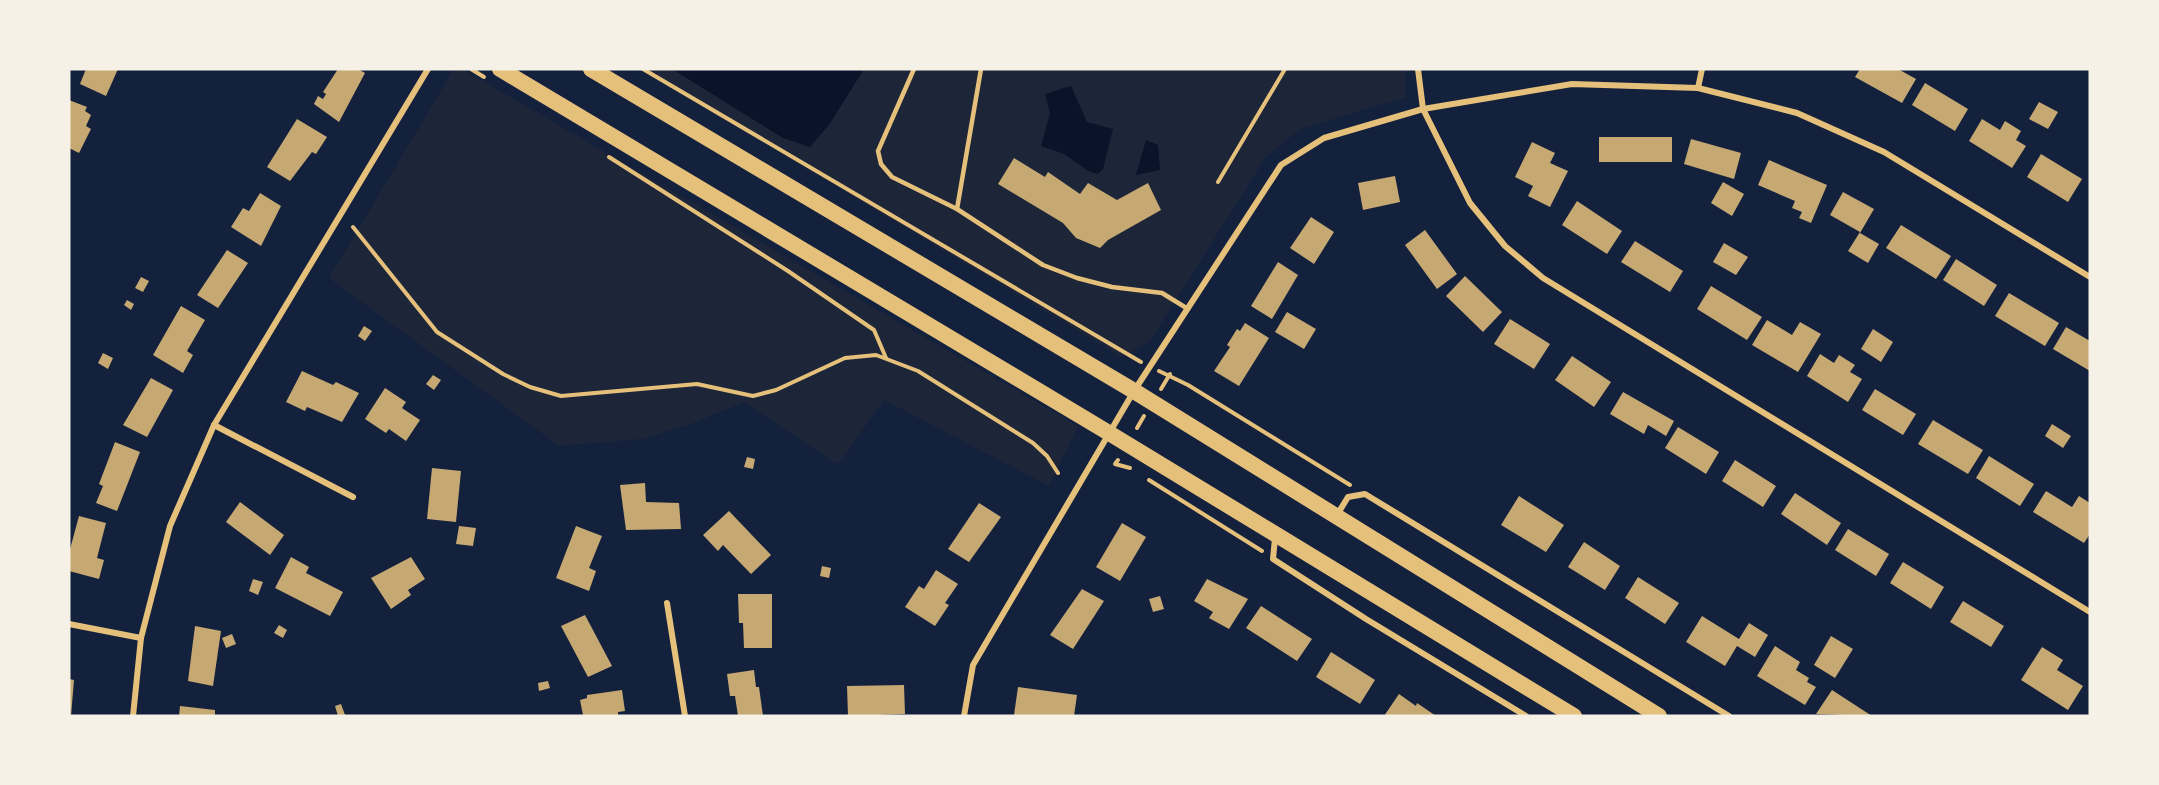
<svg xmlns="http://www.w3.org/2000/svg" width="2159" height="785" font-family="'Noto Sans',sans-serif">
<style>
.green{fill:#1d2539}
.water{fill:#0b132b}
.building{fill:#c6a872}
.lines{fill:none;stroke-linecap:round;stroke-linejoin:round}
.path{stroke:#e5c07b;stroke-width:4}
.service{stroke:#e5c07b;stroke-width:4.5}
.minor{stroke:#e5c07b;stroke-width:6}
.trunk{stroke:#e5c07b;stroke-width:16}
</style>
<rect width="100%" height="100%" fill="#14213d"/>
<g class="green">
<path d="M454,69H462L1078,426L1049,486L884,400L838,464L744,402L696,422L642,439L559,446L329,278Z"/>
<path d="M640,69H1405L1406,97L1300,129L1265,158L1150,341L1122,357Z"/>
</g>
<g class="water">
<path d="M672,69H864L829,125L810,147L783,138Z"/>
<path d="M1071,86L1087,122L1113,129L1103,169L1098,174L1090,172L1064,154L1041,146L1050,113L1045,94Z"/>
<path d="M1146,140L1158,145L1160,170L1136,175Z"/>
</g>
<g class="building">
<path d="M86,69H118L106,96L80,84Z"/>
<path d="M338,69H358L365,73L339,122L314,104L318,96L323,99L326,94L323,92Z"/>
<path d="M1860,69H1898L1916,79L1902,103L1855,77Z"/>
<path d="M1925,83L1968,109L1955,131L1912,105Z"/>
<path d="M69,100L87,107L85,111L91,115L86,126L91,129L79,153L69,148Z"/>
<path d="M2039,102L2058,112L2048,129L2029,119Z"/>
<path d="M297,119L327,137L316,154L312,152L290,181L267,167Z"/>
<path d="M1982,119L2000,130L2005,121L2021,131L2016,140L2026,146L2012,168L1969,141Z"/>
<rect x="1599" y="137" width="73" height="25"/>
<path d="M1691,139L1741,153L1734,179L1684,164Z"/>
<path d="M1532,142L1555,153L1550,163L1568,171L1550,207L1528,196L1533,186L1515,177Z"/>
<path d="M2041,154L2082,179L2068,202L2027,177Z"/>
<path d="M1014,158L1045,177L1048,172L1080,194L1088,183L1117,200L1148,183L1161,210L1108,240L1100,248L1076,238L1063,223L998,184Z"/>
<path d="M1769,160L1827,185L1811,223L1799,218L1802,212L1792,208L1795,201L1758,185Z"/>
<path d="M1395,176L1400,202L1363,210L1358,183Z"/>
<path d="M1723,182L1744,194L1732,216L1711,203Z"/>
<path d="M1843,192L1874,209L1860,233L1879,244L1868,263L1848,251L1860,232L1830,215Z"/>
<path d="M260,193L281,206L261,246L231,227L243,208L249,211Z"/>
<path d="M1577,201L1622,231L1607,254L1562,225Z"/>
<path d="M1311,217L1334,232L1314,264L1290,248Z"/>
<path d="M1901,225L1951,256L1936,279L1886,248Z"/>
<path d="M1425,230L1457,274L1437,289L1405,245Z"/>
<path d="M1635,241L1683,271L1670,292L1621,262Z"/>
<path d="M1724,243L1748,257L1736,275L1713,262Z"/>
<path d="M227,250L248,263L218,308L197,295Z"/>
<path d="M1956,259L1997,285L1984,306L1943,280Z"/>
<path d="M1278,262L1298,275L1272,319L1251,306Z"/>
<path d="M1465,276L1502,312L1483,332L1446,296Z"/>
<path d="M141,277L149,281L143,292L135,288Z"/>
<path d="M1711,286L1762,317L1747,340L1697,309Z"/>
<path d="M2009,293L2059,323L2045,346L1995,316Z"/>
<path d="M127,300L134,304L131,310L124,305Z"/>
<path d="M181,306L205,320L187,351L193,355L183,373L153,355Z"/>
<path d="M1287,312L1316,329L1304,349L1275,332Z"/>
<path d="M1510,319L1550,344L1534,369L1494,344Z"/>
<path d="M1767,320L1792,335L1800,322L1821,334L1798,372L1752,345Z"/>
<path d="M1245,323L1269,338L1239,386L1214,371L1230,347L1227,345L1237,329L1240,331Z"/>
<path d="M364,326L372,331L365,341L358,336Z"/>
<path d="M2066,327L2090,341V371L2053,349Z"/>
<path d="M1873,329L1893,342L1881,362L1861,349Z"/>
<path d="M103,353L113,358L108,369L98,363Z"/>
<path d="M1820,354L1834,363L1839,355L1855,365L1850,372L1862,379L1848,402L1807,376Z"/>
<path d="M1572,356L1611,382L1594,407L1555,380Z"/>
<path d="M302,371L333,385L336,382L359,393L342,422L307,407L305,411L286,402Z"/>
<path d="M433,375L441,380L434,390L426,384Z"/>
<path d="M151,378L173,390L147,437L123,425Z"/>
<path d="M385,388L406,402L402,408L420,420L406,441L389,429L386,433L365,419Z"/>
<path d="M1875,389L1916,414L1903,435L1862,410Z"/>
<path d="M1623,392L1674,421L1666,436L1648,425L1644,434L1610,414Z"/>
<path d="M1933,420L1983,450L1968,474L1918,444Z"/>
<path d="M2052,424L2071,436L2063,448L2045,436Z"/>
<path d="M1678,427L1719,452L1706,474L1665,448Z"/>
<path d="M115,442L140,452L117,511L96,503L103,486L99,484Z"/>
<path d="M1989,456L2034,484L2020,506L1976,478Z"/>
<path d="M747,457L755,459L753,469L744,467Z"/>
<path d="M1735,460L1776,486L1763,507L1722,481Z"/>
<path d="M432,468L461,471L456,522L427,519Z"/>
<path d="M645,483L646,502L679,503L681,529L626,530L620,485Z"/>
<path d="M2046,491L2072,507L2079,496L2090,503V534L2084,543L2033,512Z"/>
<path d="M1795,493L1841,523L1827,545L1781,514Z"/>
<path d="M1519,496L1564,525L1546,552L1501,525Z"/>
<path d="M240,502L284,535L270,555L226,522Z"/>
<path d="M979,503L1001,517L969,562L948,549Z"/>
<path d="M729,511L771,555L751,574L723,545L718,551L703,535Z"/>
<path d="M79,516L106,523L97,558L104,560L99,579L69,571V553Z"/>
<path d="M1122,523L1146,537L1120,581L1096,567Z"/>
<path d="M459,526L476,528L473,546L456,544Z"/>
<path d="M576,526L602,536L589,568L596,571L589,591L556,578Z"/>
<path d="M1848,529L1889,554L1876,576L1835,550Z"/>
<path d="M1584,542L1620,566L1605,590L1568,567Z"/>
<path d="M291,557L309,567L306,573L343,592L330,616L275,588Z"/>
<path d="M411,557L425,579L408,590L411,595L391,609L371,578Z"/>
<path d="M1903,562L1944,587L1931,609L1890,583Z"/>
<path d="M822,566L831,568L829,578L820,576Z"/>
<path d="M936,570L958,584L945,603L949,605L935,626L905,607L919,586L924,589Z"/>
<path d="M1638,577L1679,603L1665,624L1625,598Z"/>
<path d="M253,579L263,582L258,595L249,591Z"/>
<path d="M1207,579L1248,599L1229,629L1209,618L1213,612L1194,601Z"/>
<path d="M1082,589L1104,601L1073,649L1050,635Z"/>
<path d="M738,594H772V648H744L743,623H739Z"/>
<path d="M1160,596L1164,609L1153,612L1149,599Z"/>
<path d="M1963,601L2004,626L1991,647L1950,622Z"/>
<path d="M1261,606L1312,639L1297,661L1246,628Z"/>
<path d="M585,615L612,666L588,677L561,626Z"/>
<path d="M1702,616L1739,639L1749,623L1768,635L1755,657L1737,646L1725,666L1686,642Z"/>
<path d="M279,625L287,630L283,638L274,633Z"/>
<path d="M195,626L221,631L213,686L188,681Z"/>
<path d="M232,634L236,644L226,648L222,638Z"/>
<path d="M1831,636L1853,649L1835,678L1814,665Z"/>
<path d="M1775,646L1800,662L1796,670L1809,678L1807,682L1816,687L1805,705L1757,676Z"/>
<path d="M2042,647L2063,660L2057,670L2083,686L2068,710L2021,680Z"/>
<path d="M1331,652L1375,680L1360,704L1316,677Z"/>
<path d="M754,670L756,687H759L763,716H738L735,696H730L727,674Z"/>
<path d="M69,679L74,680L71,716H69Z"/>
<path d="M548,681L550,688L539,691L538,683Z"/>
<path d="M904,685L905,714L848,716L847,686Z"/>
<path d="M1018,687L1077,695L1074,716L1014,715Z"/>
<path d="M622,690L625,711L618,712V716L583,715L580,700L587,698V695Z"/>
<path d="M1832,690L1872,716L1816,714Z"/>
<path d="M1399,694L1416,706L1417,703L1436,716H1384Z"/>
<path d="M341,704L345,715L338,716L335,706Z"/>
<path d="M180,706L215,710V716H179Z"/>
</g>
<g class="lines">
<g class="path">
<path d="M471,69L484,77"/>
<path d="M643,69L1141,362"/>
<path d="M609,157L788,271L874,330L886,358"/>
<path d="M1218,182L1285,69"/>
<path d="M353,227L437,332L503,374L530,387L561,396L697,384L753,396L776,390L845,358L876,355L918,371L1033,443L1047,456L1058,473"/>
<path d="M1159,371L1188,385L1350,485"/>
<path d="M1161,389L1170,374"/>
<path d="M1137,428L1144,416"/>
<path d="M1118,460L1115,464L1130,468"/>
<path d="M1149,480L1262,551"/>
</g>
<g class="service">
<path d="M914,69L878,151L881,164L892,177L957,209L1043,265L1077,278L1112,287L1162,293L1188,309"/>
<path d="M957,209L981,69"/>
</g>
<g class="minor">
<path d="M1418,69L1423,109L1470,203L1505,246L1543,278L2090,612"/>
<path d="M1698,88L1702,69"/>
<path d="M214,425L353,497"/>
<path d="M1337,515L1348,497L1365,494L1729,716"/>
<path d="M1275,538L1273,559L1366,619L1526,716"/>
<path d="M667,603L685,716"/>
<path d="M69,624L141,638"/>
<path d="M133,716L141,638L170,526L214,425L428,69"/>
<path d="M964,716L973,665L1134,391L1281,165L1324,138L1423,109L1572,84L1698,88L1797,113L1884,152L2090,277"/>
</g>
<g class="trunk">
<path d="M500,69L1109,433L1574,716"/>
<path d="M591,69L1134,391L1659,716"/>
</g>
</g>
<rect width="2159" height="785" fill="none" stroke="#f6f1e7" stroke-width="141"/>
</svg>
